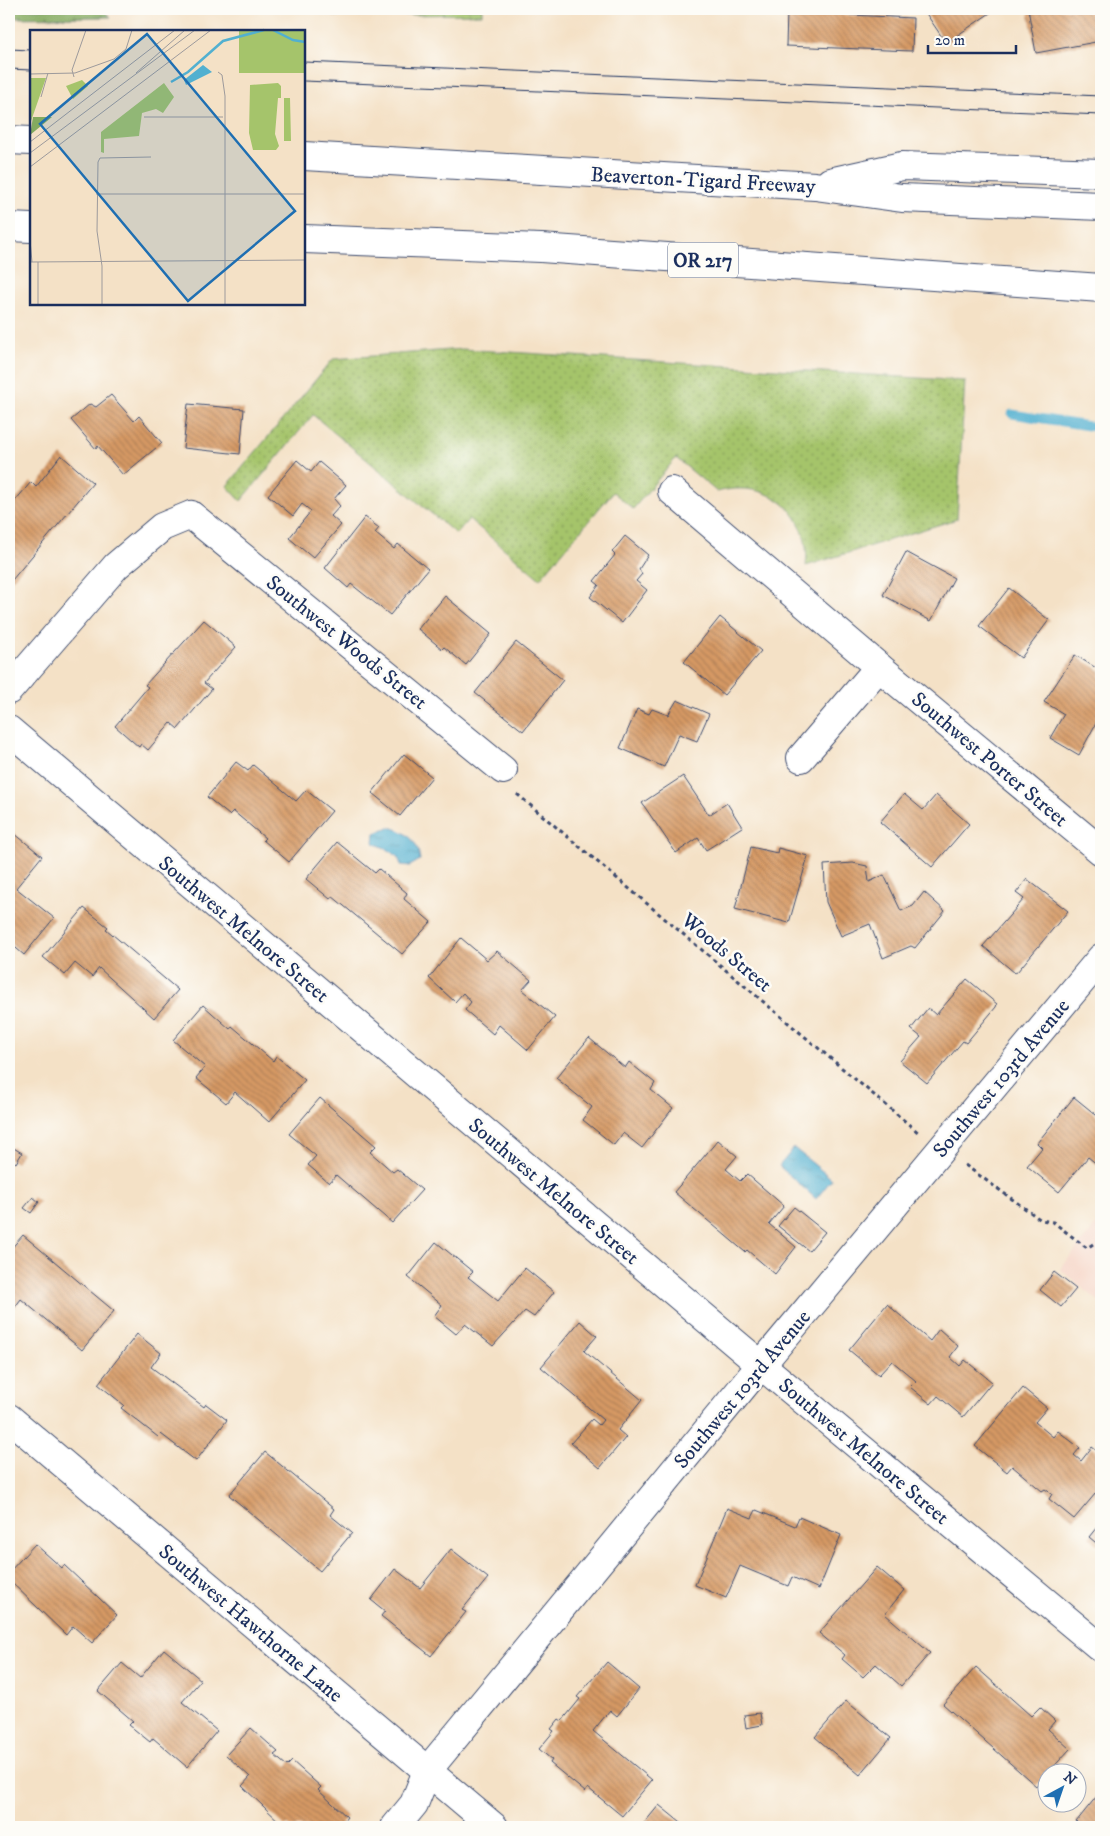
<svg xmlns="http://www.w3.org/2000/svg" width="1110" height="1836" font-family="'IM FELL DW Pica',serif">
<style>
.built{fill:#f5d2c3}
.grass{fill:url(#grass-dots);stroke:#607a64}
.forest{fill:url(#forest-firs);stroke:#506c5e}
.wetland{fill:url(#wetland-marsh);stroke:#607a64}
.water{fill:url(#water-ripples);stroke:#367097}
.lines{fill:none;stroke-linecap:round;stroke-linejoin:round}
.stream{stroke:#52b0d0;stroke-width:9}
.building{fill:url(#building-back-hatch)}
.minor-casing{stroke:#3c4a6e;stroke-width:30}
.highway-casing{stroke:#3c4a6e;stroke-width:30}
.path{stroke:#3c4a6e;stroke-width:3;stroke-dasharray:4 4;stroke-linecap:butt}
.minor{stroke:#fff;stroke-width:28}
.highway{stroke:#fff;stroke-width:28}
.tram{stroke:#1b2f5e;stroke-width:1}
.labels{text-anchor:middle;stroke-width:5;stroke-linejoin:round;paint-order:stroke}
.shield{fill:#fdfcf7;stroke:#5f6c8c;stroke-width:1}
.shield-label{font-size:20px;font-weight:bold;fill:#1b2f5e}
.street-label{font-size:21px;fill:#1b2f5e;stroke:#fdfcf7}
.inset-river{fill:none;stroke:#52b0d0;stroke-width:2.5}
.inset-road{fill:none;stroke:#9d9a9c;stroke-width:1}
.view{fill:#1f6fb2;fill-opacity:0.15;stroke:#1f6fb2;stroke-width:2.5}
.inset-edge{fill:none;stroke:#1b2f5e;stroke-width:2.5}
</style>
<defs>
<pattern id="grass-dots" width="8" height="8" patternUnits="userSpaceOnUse" patternTransform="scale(1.25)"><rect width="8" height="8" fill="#a5c46b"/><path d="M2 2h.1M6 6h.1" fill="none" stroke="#86a05b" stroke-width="1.8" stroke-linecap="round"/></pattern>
<pattern id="forest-firs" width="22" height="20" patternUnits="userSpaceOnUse" patternTransform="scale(1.25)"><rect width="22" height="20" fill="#84aa5f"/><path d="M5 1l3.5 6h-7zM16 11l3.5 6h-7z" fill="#6b8b52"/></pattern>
<pattern id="wetland-marsh" width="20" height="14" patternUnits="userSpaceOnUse" patternTransform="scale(1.25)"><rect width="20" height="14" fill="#a5c46b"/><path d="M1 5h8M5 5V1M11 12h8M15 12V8" fill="none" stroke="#86a05b"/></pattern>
<pattern id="water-ripples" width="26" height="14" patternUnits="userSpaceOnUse" patternTransform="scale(1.25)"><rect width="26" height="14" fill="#52b0d0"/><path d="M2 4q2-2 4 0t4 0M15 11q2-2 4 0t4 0" fill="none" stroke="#4390ac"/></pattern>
<pattern id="building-back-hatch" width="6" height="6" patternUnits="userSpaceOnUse" patternTransform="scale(1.25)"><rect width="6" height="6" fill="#d69964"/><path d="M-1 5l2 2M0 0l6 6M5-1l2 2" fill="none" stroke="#ad7d56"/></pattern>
</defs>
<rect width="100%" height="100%" fill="#fdfcf7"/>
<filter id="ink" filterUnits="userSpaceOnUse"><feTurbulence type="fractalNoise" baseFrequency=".02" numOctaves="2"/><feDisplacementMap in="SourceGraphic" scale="10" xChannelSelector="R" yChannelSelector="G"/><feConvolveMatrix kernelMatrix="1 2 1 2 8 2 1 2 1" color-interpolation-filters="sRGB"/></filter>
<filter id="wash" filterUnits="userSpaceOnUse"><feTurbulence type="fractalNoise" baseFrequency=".0096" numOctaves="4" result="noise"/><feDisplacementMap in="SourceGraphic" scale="20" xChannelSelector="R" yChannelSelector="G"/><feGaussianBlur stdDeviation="1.12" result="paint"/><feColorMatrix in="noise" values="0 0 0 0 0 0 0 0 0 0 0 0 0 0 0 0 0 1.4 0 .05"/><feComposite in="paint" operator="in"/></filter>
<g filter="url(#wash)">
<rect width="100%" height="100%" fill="#f4e1c6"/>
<path class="built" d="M1101,1219V1303L1060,1269Z"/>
<path class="grass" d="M462,349L965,381L957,519L806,566C812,512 768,478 717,492L676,458L633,509L613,492L540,579L469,519L456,534L313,415L241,501L227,486L333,359Z"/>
<path class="forest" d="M9,9H101L111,17L9,18Z"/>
<path class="wetland" d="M334,9H482V14L333,16Z"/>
<g class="water">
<path d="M389,827C407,831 418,841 420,860L410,866L401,865C397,851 386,849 374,843L375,833Z"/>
<path d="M794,1148L832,1179L816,1199L779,1166Z"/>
</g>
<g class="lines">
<path class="stream" d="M1012,414L1101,428"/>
</g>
<g id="blocks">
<g class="building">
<path d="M923,9H996L946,43Z"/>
<path d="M1028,9H1101V41L1036,53Z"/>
<path d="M787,12L913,18L912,51L786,46Z"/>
<path d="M111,395L134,421L139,416L162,443L123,475L98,446L96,449L71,420L90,404L96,407Z"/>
<path d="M188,404L244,409L240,454L183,448Z"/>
<path d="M61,455L93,483L12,580L9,577V508L31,482L36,487Z"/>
<path d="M297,460L311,472L319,462L346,485L334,499L340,506L331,516L341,525L313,558L289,538L311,511L302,504L293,516L268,495Z"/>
<path d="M365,517L379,528L375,533L394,549L398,544L428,569L390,615L351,584L348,588L325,568Z"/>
<path d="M625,536L648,555L639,569L642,574L636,581L647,590L622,623L590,597L599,585L594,581L615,555L612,552Z"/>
<path d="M906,552L954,578L931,621L883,595Z"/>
<path d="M1009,588L1049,620L1021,658L979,626Z"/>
<path d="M445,596L491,634L466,665L444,647L442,649L418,629Z"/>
<path d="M720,617L761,651L724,695L684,662Z"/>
<path d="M204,620L236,647L204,683L212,689L178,729L171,723L148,750L141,744L139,747L115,726L148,687L145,685Z"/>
<path d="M516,642L563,680L523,731L475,693Z"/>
<path d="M1075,655L1101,671V714L1079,755L1050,738L1064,714L1044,702Z"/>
<path d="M677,700L709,714L697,741L679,734L664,767L620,748L637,709L649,714L652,709L668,715Z"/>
<path d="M404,754L432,777L400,816L372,793Z"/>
<path d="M236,762L248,771L253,765L296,801L306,790L332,811L289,862L263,840L265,838L233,811L229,815L207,797Z"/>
<path d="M683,776L709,815L727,803L742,827L706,850L698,838L676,853L642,803Z"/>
<path d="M904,794L923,810L936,795L969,824L932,867L880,822Z"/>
<path d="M9,829L42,856L16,888L54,918L24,955L9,942Z"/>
<path d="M337,842L375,873L379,869L407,893L404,899L431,922L402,954L332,896L330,899L306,879Z"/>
<path d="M751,847L777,853L778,848L808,856L789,923L735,909Z"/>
<path d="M853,863L867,866L869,882L884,875L901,911L913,906L924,892L945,911L915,948L911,946L883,958L870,924L841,936L826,902L824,865Z"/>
<path d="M1027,879L1068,911L1017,972L1015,973L983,946L1024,899L1016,893Z"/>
<path d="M84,908L108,927L106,929L178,990L154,1018L99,968L92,977L75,963L65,975L43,957Z"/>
<path d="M461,938L487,960L497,951L531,980L522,990L555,1017L528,1050L499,1025L493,1034L465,1010L471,1002L463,993L455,1002L429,978Z"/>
<path d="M967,979L997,1004L996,1007L966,1043L963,1041L927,1083L900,1061L921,1037L911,1029L928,1008L936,1015Z"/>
<path d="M203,1005L230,1029L232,1026L273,1061L276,1056L305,1080L269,1122L235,1092L226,1103L196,1078L205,1067L173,1040Z"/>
<path d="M589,1038L625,1068L629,1062L655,1083L651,1090L673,1108L642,1148L623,1133L614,1145L583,1120L592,1107L556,1078Z"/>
<path d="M1074,1097L1101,1119V1161L1098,1165L1088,1157L1059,1192L1027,1166L1042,1148L1037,1143Z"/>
<path d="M320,1098L376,1146L370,1152L393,1172L397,1169L422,1190L392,1223L336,1175L329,1183L308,1165L316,1156L289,1134Z"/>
<path d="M718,1140L737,1156L726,1169L740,1181L747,1174L784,1206L769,1224L796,1247L775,1274L747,1250L745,1252L674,1192Z"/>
<path d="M12,1147L22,1153L16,1163L9,1158V1153Z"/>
<path d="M33,1197L39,1202L31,1213L24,1208Z"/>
<path d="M794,1207L825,1232L809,1251L778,1226Z"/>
<path d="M23,1235L114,1311L82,1350L21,1299L15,1307L9,1302V1251Z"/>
<path d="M436,1242L473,1272L468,1277L498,1301L525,1268L554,1292L534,1317L525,1311L493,1346L465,1324L456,1334L434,1316L442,1305L408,1277Z"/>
<path d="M1054,1272L1076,1289L1061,1307L1040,1290Z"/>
<path d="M887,1304L930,1341L939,1329L958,1346L950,1357L960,1366L965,1360L992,1382L963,1417L938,1396L931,1404L910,1387L916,1381L892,1361L879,1375L849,1350Z"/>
<path d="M580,1321L597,1336L584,1351L642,1400L618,1430L626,1437L600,1468L571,1443L592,1419L599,1425L603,1420L541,1367Z"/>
<path d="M137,1334L161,1353L151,1367L204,1407L206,1404L227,1420L196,1461L161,1434L158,1437L121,1408L124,1405L98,1384Z"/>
<path d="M1023,1388L1047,1408L1035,1422L1053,1437L1058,1431L1080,1448L1074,1455L1081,1461L1092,1447L1101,1454V1487L1074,1519L1049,1499L1052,1494L1045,1489L1042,1491L1012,1466L1007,1472L975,1446Z"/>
<path d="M265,1452L334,1509L330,1515L352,1533L320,1571L229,1495Z"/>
<path d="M727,1508L752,1518L756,1510L795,1526L799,1517L841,1535L819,1589L792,1577L788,1586L740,1566L726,1598L695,1585Z"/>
<path d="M1101,1522V1547L1089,1537Z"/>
<path d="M35,1544L62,1568L64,1565L117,1615L92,1643L73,1626L66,1635L9,1580V1572Z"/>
<path d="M451,1549L488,1578L462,1610L466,1612L431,1656L381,1616L385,1611L371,1600L395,1569L420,1588Z"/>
<path d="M877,1567L904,1590L885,1614L930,1653L901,1686L876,1664L863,1677L842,1659L845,1655L819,1633Z"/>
<path d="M164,1649L201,1680L182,1702L217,1731L187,1767L153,1738L150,1742L129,1725L133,1721L98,1691L122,1663L140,1678Z"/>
<path d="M607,1662L639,1689L617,1716L610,1710L593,1731L652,1780L622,1816L588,1788L585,1792L550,1763L552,1760L539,1749L554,1731L551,1729L559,1719L562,1721L580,1699L577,1697Z"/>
<path d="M976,1667L1031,1716L1040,1707L1055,1721L1048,1729L1070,1749L1036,1786L943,1704Z"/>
<path d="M846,1701L891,1738L860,1775L815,1737Z"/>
<path d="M760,1713L762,1725L746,1728L744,1715Z"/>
<path d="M251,1728L278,1752L274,1755L287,1766L292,1761L321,1787L318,1790L347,1817L339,1827H291L288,1825L285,1827L242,1786L250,1777L226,1755Z"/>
<path d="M1101,1791V1827H1082L1076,1822Z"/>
<path d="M659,1805L686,1827H641Z"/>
</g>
</g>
</g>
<g filter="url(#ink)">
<use href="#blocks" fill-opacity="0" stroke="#3c4a6e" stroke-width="1"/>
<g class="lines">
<defs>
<g id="minor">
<path d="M672,491L879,667L1101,851"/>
<path d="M9,690L116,566L162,527L191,515L503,770"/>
<path d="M9,730L761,1365L1101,1648"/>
<path d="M801,758L879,667"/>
<path d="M9,1418L494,1827"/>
<path d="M395,1827L414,1804L427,1771L761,1365L1101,958"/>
</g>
<g id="highway">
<path d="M9,140L31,141"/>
<path d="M304,156L815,186L902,198L1101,206"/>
<path d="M830,182L902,166L1101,173"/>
<path d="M9,227L31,228"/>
<path d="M304,239L541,248L1101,288"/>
</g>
</defs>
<use href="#minor" class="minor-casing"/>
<use href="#highway" class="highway-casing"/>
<g class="path">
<path d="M517,794L919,1133"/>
<path d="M965,1165L1041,1220L1053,1222L1087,1248L1093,1244"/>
</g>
<use href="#minor" class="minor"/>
<use href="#highway" class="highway"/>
<g class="tram">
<path d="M9,49L31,50"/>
<path d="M304,62L1101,96"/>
<path d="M9,69L31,70"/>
<path d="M304,81L1101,115"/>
</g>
</g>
</g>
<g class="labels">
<rect class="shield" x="668" y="242.5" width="70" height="35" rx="4"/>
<g class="shield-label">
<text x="703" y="267">OR 217</text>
</g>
<g class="street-label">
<text transform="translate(703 180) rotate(3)" y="7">Beaverton-Tigard Freeway</text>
<text transform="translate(347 642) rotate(39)" y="7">Southwest Woods Street</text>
<text transform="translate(990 759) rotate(40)" y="7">Southwest Porter Street</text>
<text transform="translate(244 929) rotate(40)" y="7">Southwest Melnore Street</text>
<text transform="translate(727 952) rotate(40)" y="7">Woods Street</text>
<text transform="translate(1001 1078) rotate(-50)" y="7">Southwest 103rd Avenue</text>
<text transform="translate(554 1191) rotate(40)" y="7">Southwest Melnore Street</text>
<text transform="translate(742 1389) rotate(-50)" y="7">Southwest 103rd Avenue</text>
<text transform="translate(864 1451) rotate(40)" y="7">Southwest Melnore Street</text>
<text transform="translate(251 1623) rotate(40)" y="7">Southwest Hawthorne Lane</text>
</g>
</g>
<g transform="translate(30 30)">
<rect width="275" height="275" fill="#f4e1c6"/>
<path d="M134,53L144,67L133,83L126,79L112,83L109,106L74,109V123L71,122V102Z" fill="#a5c46b"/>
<path d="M3,87H22L0,105Z" fill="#84aa5f"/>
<path d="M52,50L58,56L43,69L36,56Z" fill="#a5c46b"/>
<path d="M209,0H275V43H209ZM0,48H16L0,94ZM254,68H260L261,111H254Z" fill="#a5c46b"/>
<path d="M248,53L251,56V68H248L245,104L249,116L246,120H223L219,103L220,55Z" fill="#a5c46b"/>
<path d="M173,35L182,42L156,55L154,50Z" fill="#52b0d0"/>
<path class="inset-river" d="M243,0L263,10L275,12M141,52L158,42L193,11L234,0"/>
<path class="inset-road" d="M188,42L192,45L195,66V275M106,43L155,0M0,44L45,43L84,29L96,19L102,0M44,47L42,40L56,0M11,67L18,43M114,87H193M0,112L145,0M0,123L165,0M0,137L181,0M66,164H275M0,210L2,232M0,232L275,230M8,275V232M72,275V236L67,201L68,132L70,128L121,127"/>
<path class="view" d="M117,4L265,181L158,271L10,94Z"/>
<rect width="275" height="275" class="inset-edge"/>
</g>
<rect width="1110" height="1836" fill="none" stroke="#fdfcf7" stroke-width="30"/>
<g transform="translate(1062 1788) rotate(40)"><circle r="24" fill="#fdfcf7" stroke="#a3aaba"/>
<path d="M0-4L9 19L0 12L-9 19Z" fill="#1f6fb2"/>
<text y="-8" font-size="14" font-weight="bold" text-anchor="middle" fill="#1b2f5e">N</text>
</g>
<path d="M928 45v8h88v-8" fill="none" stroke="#1b2f5e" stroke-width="2.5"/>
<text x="935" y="45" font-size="15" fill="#1b2f5e" stroke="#fdfcf7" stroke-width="4" paint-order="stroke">20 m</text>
</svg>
